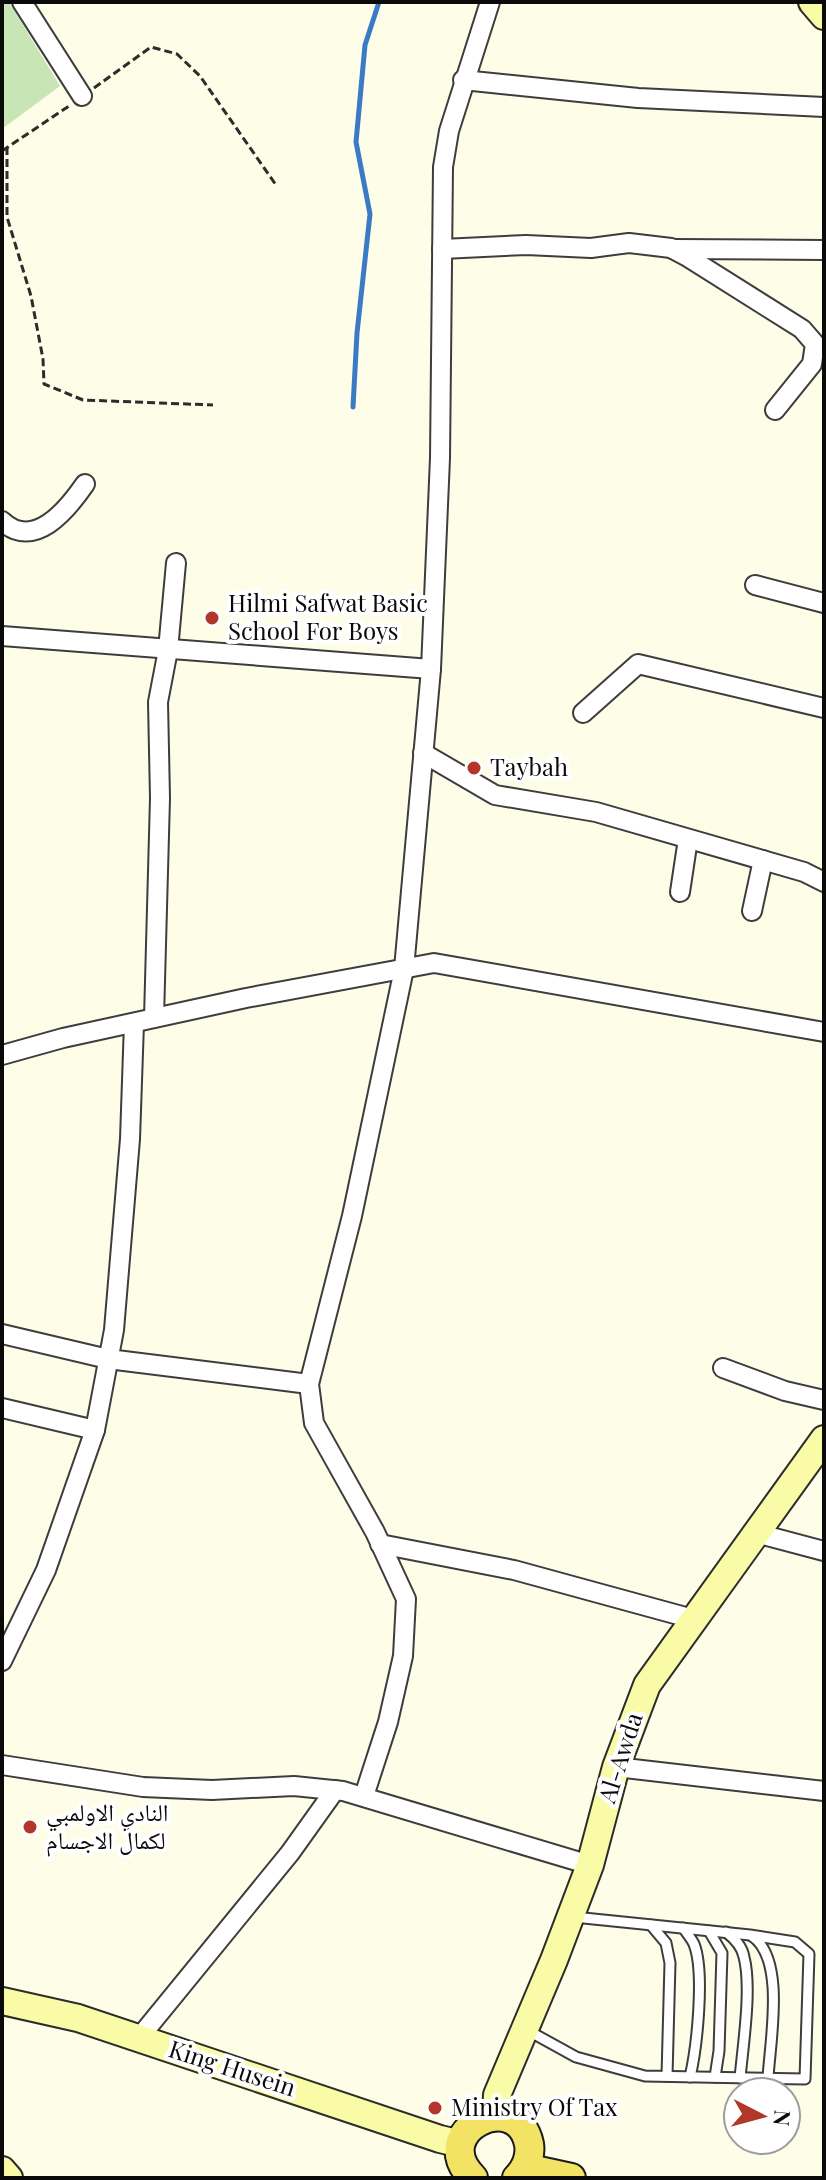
<svg xmlns="http://www.w3.org/2000/svg" width="826" height="2180" font-family="'Playfair Display','Noto Naskh Arabic',serif">
<style>
.green{fill:#c7e5b5}
.lines{fill:none;stroke-linecap:round;stroke-linejoin:round}
.stream{stroke:#3b7bc5;stroke-width:5}
.lane-casing{stroke:#3d3d3d;stroke-width:13}
.street-casing{stroke:#3d3d3d;stroke-width:22}
.secondary-casing{stroke:#2c2c2c;stroke-width:30}
.primary-casing{stroke:#1b1b1b;stroke-width:32}
.path{stroke:#2c2c2c;stroke-width:3;stroke-dasharray:8 4;stroke-linecap:butt}
.lane{stroke:#fff;stroke-width:9}
.street{stroke:#fff;stroke-width:18}
.secondary{stroke:#f9fba6;stroke-width:26}
.primary{stroke:#f2e365;stroke-width:28}
.poi-dot{fill:#b2372a;stroke:#fff;stroke-width:3}
.labels{text-anchor:middle;stroke-width:8;stroke-linejoin:round;paint-order:stroke}
.poi-label{font-size:24px;fill:#0a0a0a;stroke:#fff;text-anchor:start}
.street-label{font-size:24px;fill:#0a0a0a;stroke:#fff}
</style>
<rect width="100%" height="100%" fill="#fefde8"/>
<path class="green" d="M2,2H9L60,86L2,129Z"/>
<g class="lines">
<path class="stream" d="M353,407L357,333L370,214L356,142L365,45L379,2"/>
<defs>
<g id="lane">
<path d="M651,1925L666,1943L670,1963L667,2076"/>
<path d="M683,1928C687,1933 691,1938 694,1944C705,1972 697,2047 690,2077"/>
<path d="M709,1931L722,1953L719,2051L715,2077"/>
<path d="M726,1932C735,1939 742,1946 744,1957C752,1988 743,2045 740,2078"/>
<path d="M752,1936C786,1959 770,2041 768,2078"/>
<path d="M527,2030L576,2057L645,2076L805,2079L809,1954L795,1942L750,1935L574,1917"/>
</g>
<g id="street">
<path d="M22,2L82,96"/>
<path d="M463,80L638,98L824,107"/>
<path d="M442,249L526,245L591,248L629,243L671,248L686,256L802,329L815,344L812,364L775,410"/>
<path d="M673,249L824,250"/>
<path d="M2,521C34,551 67,510 85,484"/>
<path d="M755,585L824,603"/>
<path d="M2,636L431,669"/>
<path d="M583,713L638,664L824,708"/>
<path d="M423,753L495,795L596,812L804,872L824,882"/>
<path d="M680,892L688,839"/>
<path d="M752,911L763,860"/>
<path d="M154,1018L160,798L158,702L168,650L176,563"/>
<path d="M2,1055L63,1038L246,998L434,963L824,1032"/>
<path d="M2,1334L108,1359L309,1384"/>
<path d="M723,1368L785,1391L824,1400"/>
<path d="M2,1408L95,1430"/>
<path d="M756,1533L824,1551"/>
<path d="M380,1544L514,1570L693,1619"/>
<path d="M2,1661L46,1570L95,1430L114,1330L130,1139L134,1023"/>
<path d="M2,1765L143,1787L212,1790L294,1786L343,1791L590,1865"/>
<path d="M616,1767L824,1791"/>
<path d="M364,1796L388,1722L403,1656L406,1599L375,1532L314,1423L309,1384L352,1216L404,969L431,669L440,458L443,167L449,131L490,2"/>
<path d="M139,2038L290,1853L335,1790"/>
</g>
<g id="secondary">
<path d="M812,2L824,16"/>
<path d="M2,2001L78,2018L440,2139L461,2144"/>
<path d="M496,2116L497,2095L554,1960L590,1865L616,1767L647,1685L824,1439"/>
<path d="M2,2170L9,2178"/>
</g>
<g id="primary">
<path d="M525,2168L571,2178"/>
<path d="M473,2178C426,2131 517,2086 529,2144C531,2157 526,2169 517,2178"/>
</g>
</defs>
<use href="#lane" class="lane-casing"/>
<use href="#street" class="street-casing"/>
<use href="#secondary" class="secondary-casing"/>
<use href="#primary" class="primary-casing"/>
<g class="path">
<path d="M94,88L151,47L177,54L200,76L276,185"/>
<path d="M7,147V217L31,296L43,359L44,384L83,400L213,405"/>
<path d="M2,151L69,106"/>
</g>
<use href="#lane" class="lane"/>
<use href="#street" class="street"/>
<use href="#secondary" class="secondary"/>
<use href="#primary" class="primary"/>
</g>
<g class="poi-dot">
<circle cx="212" cy="618" r="8"/>
<circle cx="474" cy="768" r="8"/>
<circle cx="30" cy="1827" r="8"/>
<circle cx="435" cy="2108" r="8"/>
</g>
<g class="labels">
<g class="poi-label">
<text x="228" y="612">Hilmi Safwat Basic<tspan x="228" dy="28">School For Boys</tspan></text>
<text x="490" y="776">Taybah</text>
<text x="46" y="1821">النادي الاولمبي<tspan x="46" dy="28">لكمال الاجسام</tspan></text>
<text x="451" y="2116">Ministry Of Tax</text>
</g>
<g class="street-label">
<text transform="translate(621 1758) rotate(-72)" y="8">Al-Awda</text>
<text transform="translate(232 2069) rotate(18)" y="8">King Husein</text>
</g>
</g>
<rect width="826" height="2180" fill="none" stroke="#0a0a0a" stroke-width="8"/>
<g transform="translate(762 2116) rotate(96)"><circle r="38" fill="#ffffff" stroke="#9d9d9d" stroke-width="2"/>
<path d="M0-6L14 30L0 20L-14 30Z" fill="#b2372a"/>
<text y="-12" font-size="22" font-weight="bold" text-anchor="middle" fill="#0a0a0a">N</text>
</g>
</svg>
